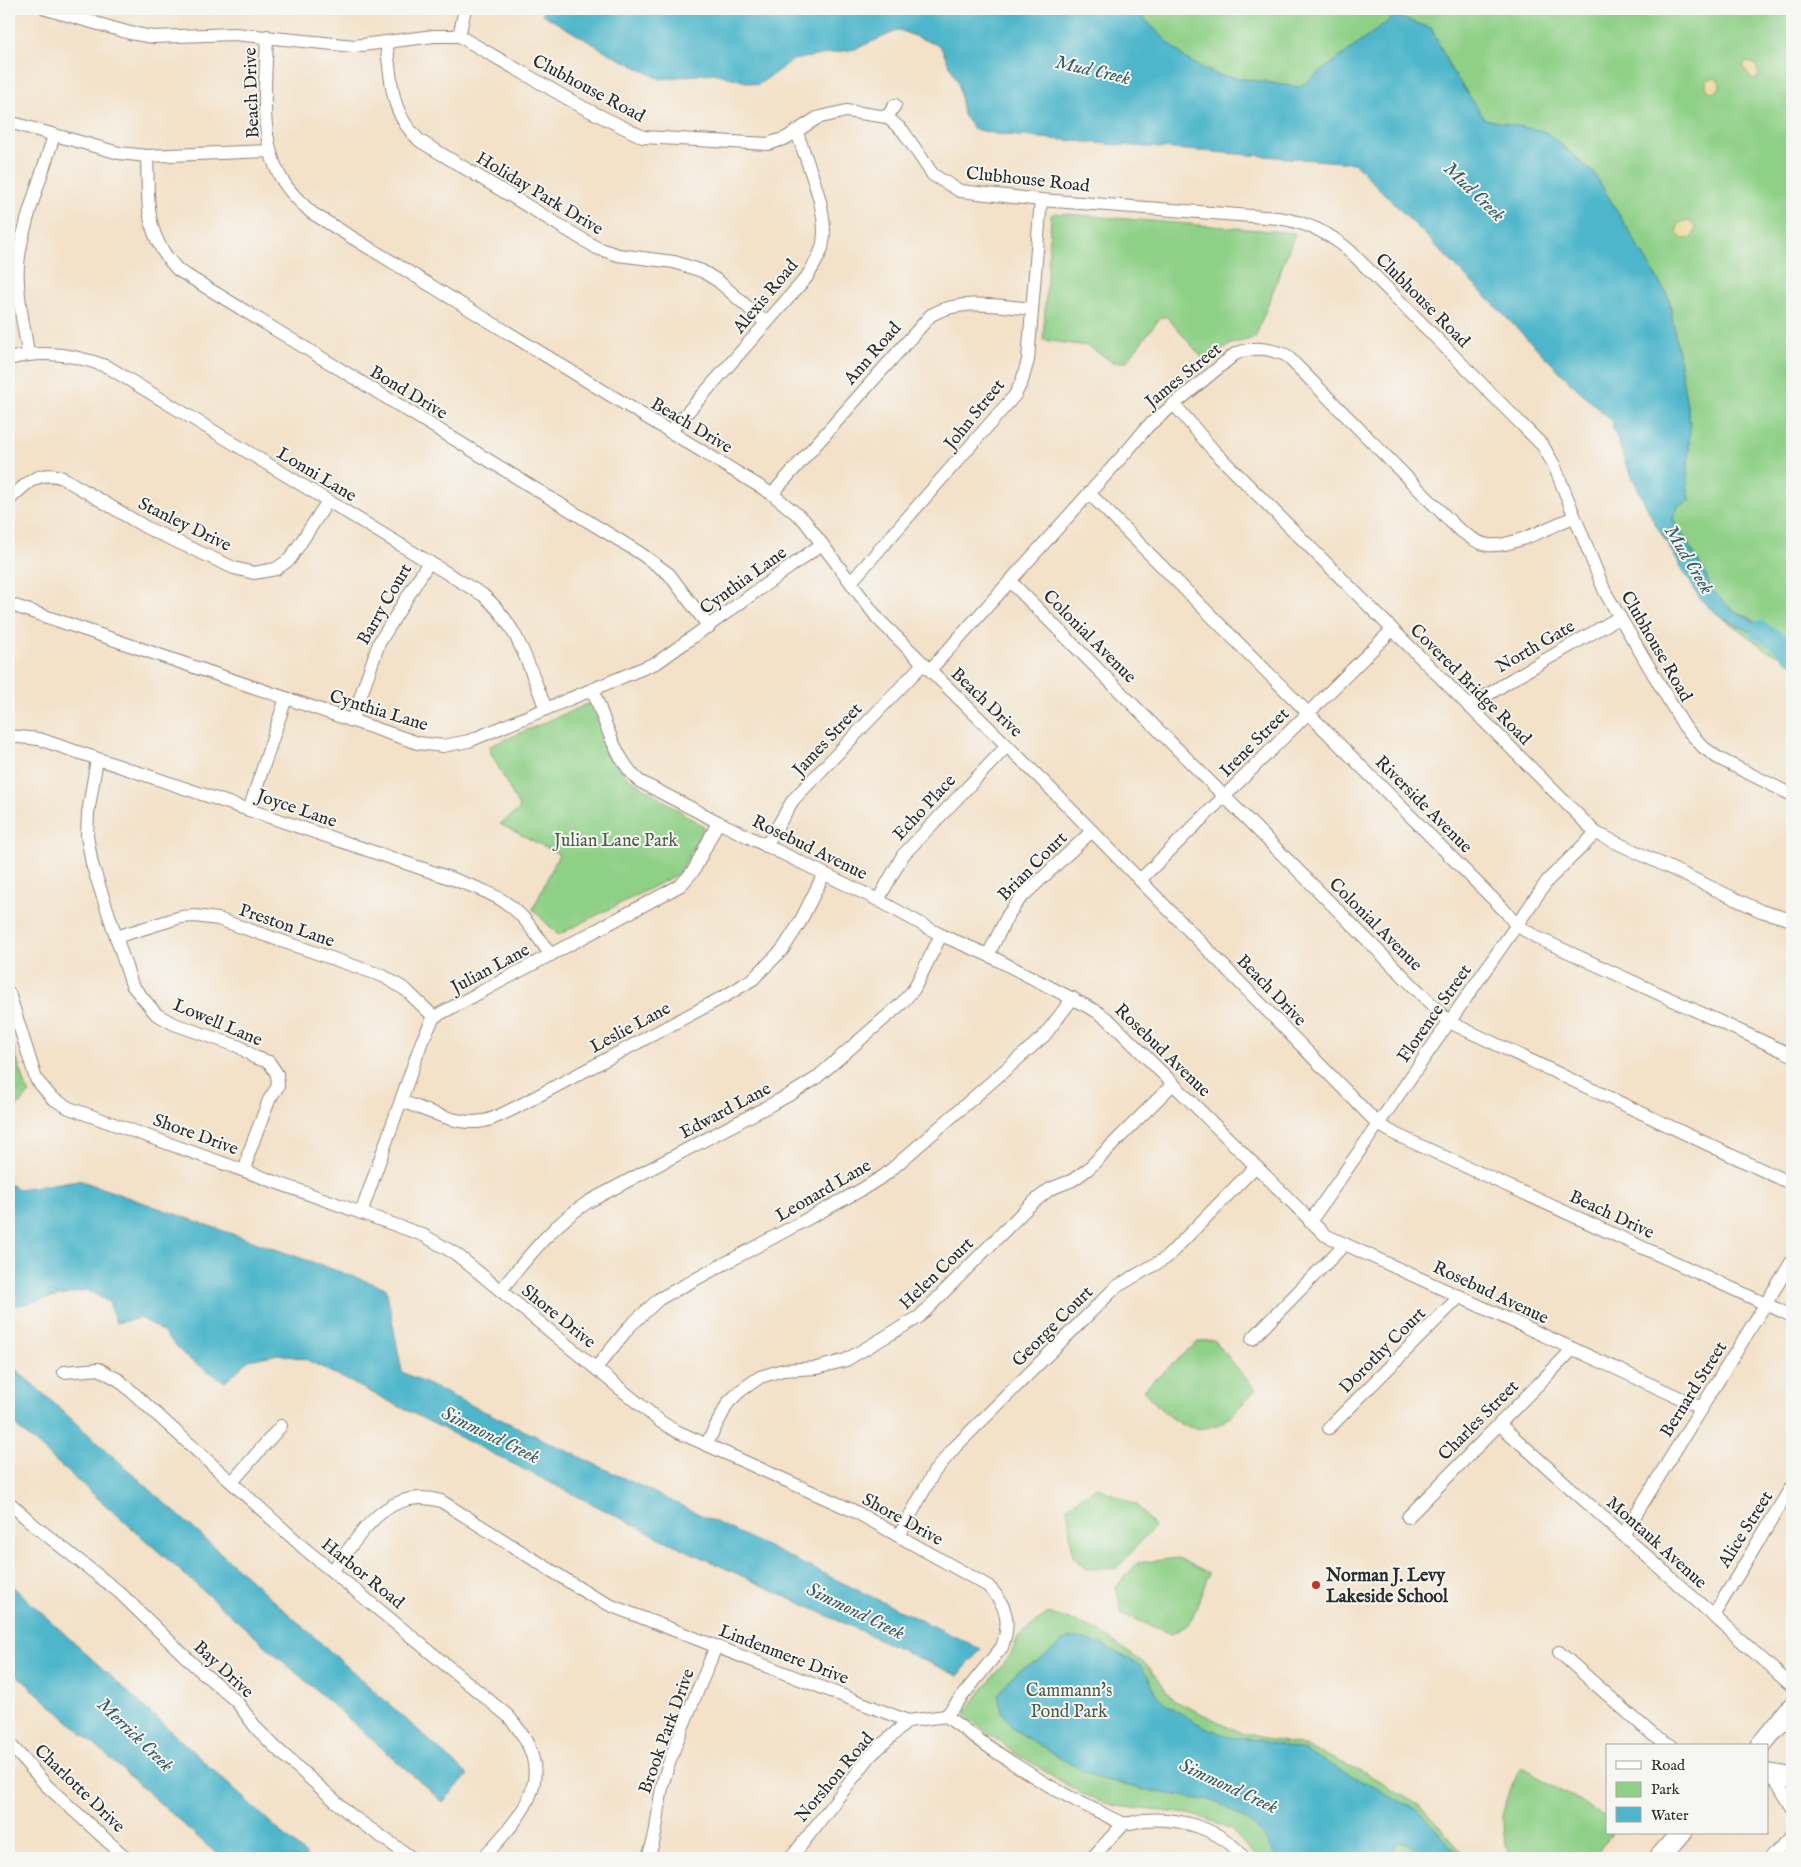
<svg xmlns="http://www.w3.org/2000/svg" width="1801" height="1867" font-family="'IM FELL English',serif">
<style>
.green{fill:#8fd087;stroke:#5d7e59}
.sand{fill:#eeda9e;stroke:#8c8264}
.water{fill:#4db6ca;stroke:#3c707a}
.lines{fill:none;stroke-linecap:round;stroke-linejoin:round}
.river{stroke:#4db6ca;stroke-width:19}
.street-casing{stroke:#8f867a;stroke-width:14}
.primary-casing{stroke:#8f867a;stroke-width:22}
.street{stroke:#fff;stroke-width:12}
.primary{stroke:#fff;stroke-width:20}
.poi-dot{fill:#c8321e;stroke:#f6f6f2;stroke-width:2}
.labels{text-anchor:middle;stroke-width:4;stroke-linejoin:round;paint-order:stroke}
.street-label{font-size:18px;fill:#2b2b2b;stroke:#f6f6f2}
.park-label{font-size:18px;fill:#495d47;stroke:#f6f6f2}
.poi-label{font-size:18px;font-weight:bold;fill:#2b2b2b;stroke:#f6f6f2;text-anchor:start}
.water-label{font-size:19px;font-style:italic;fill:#375c63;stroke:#f6f6f2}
</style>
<rect width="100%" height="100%" fill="#f6f6f2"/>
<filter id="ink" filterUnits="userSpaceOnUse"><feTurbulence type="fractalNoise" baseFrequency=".02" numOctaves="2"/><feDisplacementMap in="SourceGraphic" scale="10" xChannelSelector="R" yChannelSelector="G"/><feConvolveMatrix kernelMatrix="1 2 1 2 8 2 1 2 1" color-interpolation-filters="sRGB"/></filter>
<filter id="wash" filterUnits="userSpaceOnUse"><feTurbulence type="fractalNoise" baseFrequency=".0096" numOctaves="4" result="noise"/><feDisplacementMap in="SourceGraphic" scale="20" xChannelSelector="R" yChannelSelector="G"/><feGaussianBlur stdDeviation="1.12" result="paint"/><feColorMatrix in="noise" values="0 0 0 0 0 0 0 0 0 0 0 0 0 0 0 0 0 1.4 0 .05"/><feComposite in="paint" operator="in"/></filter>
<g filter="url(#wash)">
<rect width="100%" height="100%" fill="#f3e1c8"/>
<g class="green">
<path d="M1101,9H1792V663L1788,658L1768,651L1720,616L1767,641L1779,642L1750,618L1731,609L1711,589L1705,573L1673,519L1678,506L1690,500L1687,487L1690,424L1669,298L1594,173L1546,132L1485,119L1452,71L1431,28L1395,16L1307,82L1298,87L1217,75L1187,60L1139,14Z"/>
<path d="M1055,213L1295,233L1255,338L1231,344L1207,363L1166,316L1160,318L1126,362H1112L1088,346L1043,340L1051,215Z"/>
<path d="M590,703L623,774L704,827L680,873L558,935L533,909L559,854L500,824L520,809L488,747Z"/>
<path d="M12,1043L26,1087L30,1093L9,1115V1044Z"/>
<path d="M1214,1340L1256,1390C1247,1398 1229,1420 1219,1424C1184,1439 1163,1412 1143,1390L1199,1341Z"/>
<path d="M1096,1487L1137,1505L1154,1527L1117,1568L1087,1569L1073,1557L1067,1507Z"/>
<path d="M1178,1558L1209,1573L1190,1624L1171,1634L1122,1614L1116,1587L1137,1563Z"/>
<path d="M1048,1613L1096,1629L1149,1667L1173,1700L1242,1733L1303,1746L1366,1773L1423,1808L1467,1858H1257L1231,1830L1209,1820L1189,1814L1115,1806L1082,1794L1014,1752L970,1720L966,1716V1711L1011,1654L1018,1637Z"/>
<path d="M1522,1768L1607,1818V1833H1612L1595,1858H1510C1498,1823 1501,1799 1522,1768Z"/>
</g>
<g class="sand">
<path d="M1746,61L1756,65L1759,75L1757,79L1752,80L1743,67Z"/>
<circle cx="1713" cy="85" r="7"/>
<circle cx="1686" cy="230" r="9"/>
</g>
<g class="water">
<path d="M543,9H1101L1139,14L1187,60L1217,75L1298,87L1307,82L1395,16L1431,28L1452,71L1485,119L1546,132L1594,173L1669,298L1690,424L1687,487L1691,501L1678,506L1673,519L1705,573L1711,589L1731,609L1749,618L1780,642L1767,641L1720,616L1707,606L1699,597L1653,520L1626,464L1612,425L1614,423L1569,381L1354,163L1108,144L997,134L974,129L963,115L958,82L940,46L899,30L855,49L793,60L758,85L713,73L660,79L610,54L542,14Z"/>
<path d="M79,1180L386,1288L402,1372L981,1649L958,1676L662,1539L305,1359L278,1354L249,1360L225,1382L186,1357L163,1332L141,1318L116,1323L109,1302L87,1290L18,1305H9V1184L18,1189Z"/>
<path d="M9,1363L468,1775L443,1802L9,1420Z"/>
<path d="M9,1583L309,1858H221L9,1668Z"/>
<path d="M1076,1638L1103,1645L1140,1665L1148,1676L1156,1694L1165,1703L1195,1722L1228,1737L1261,1740L1303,1750L1419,1811L1462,1858H1424L1408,1844L1400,1840L1387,1858H1278L1260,1832L1248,1821L1221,1803L1140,1789L1094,1777L1053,1754L1013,1729L1002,1711L998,1695L1015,1672L1037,1662L1067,1639Z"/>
</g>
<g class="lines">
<path class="river" d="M1759,630L1780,642L1792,654"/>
</g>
</g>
<g filter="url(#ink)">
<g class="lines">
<defs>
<g id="street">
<path d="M46,9L130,33L153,37L234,34L354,46L434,36H459L584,108L643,137L768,144L786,138L817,118L846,111L887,117L903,131L933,175L960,191L1041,200L1278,218C1306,222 1329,232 1351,252L1543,446L1554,465L1605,592L1684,726L1703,747L1718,758L1792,795"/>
<path d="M267,36C266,81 258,135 280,176C288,191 300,202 312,213L772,494L804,520L878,619L1047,785L1378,1124L1397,1135L1792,1316"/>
<path d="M459,36L465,9"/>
<path d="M386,42C392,81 389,113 420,141L597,248L618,255L674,262L702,271L718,281L766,323"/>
<path d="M887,117L895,105"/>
<path d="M9,122L119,153L147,156L270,151"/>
<path d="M147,156C149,203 143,234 178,270L640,553L669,574L709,627"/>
<path d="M28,353C24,325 16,294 18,265C21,227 43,173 54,135"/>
<path d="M9,359C43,349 75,354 108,367L483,595C518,624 529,668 546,709"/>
<path d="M1174,404L1213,450L1596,833L1761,911L1792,920"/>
<path d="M670,432L806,278C812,269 818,259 822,248C831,213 807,165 797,132"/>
<path d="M1089,493L1505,911L1516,925L1538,938L1792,1055"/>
<path d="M772,494L931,315C962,298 998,306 1032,309"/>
<path d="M9,500C25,484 39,469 63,478L147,528L234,568L254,573L276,569L290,559L328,501"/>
<path d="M1010,581L1449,1022L1792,1184"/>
<path d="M851,582L1015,395L1022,381L1028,360L1041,200"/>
<path d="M9,604L418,743L443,746L469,741L658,662L822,544"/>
<path d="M930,670L1128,450L1148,426L1235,354C1254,346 1267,348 1286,355L1457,528C1467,535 1476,543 1488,545C1512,548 1551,526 1574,517"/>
<path d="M593,690C605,721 614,757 639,781L718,822L878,900L941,935L988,955L1096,1011L1110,1021L1325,1235L1702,1408"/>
<path d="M1469,707L1514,678L1620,617"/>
<path d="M352,721L379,643L429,562"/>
<path d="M9,736L39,739L456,880C474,887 493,893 509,905C526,917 538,938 551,955"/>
<path d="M97,759L88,813L87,836L92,864L132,985L156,1014L174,1024L240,1047L254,1057L269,1062L277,1074L278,1086L269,1100L248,1155L246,1171"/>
<path d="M249,810L286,698"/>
<path d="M766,846L793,800L923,664"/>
<path d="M1140,880L1392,630"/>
<path d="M878,900L903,855L1007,746"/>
<path d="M116,937L181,917L195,916L218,919L383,976L406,990L434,1017"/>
<path d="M988,955L1008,915L1019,900L1092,831"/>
<path d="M9,993L36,1079L52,1098L69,1108L423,1235L456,1254L661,1422L676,1431L854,1511L988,1586C1007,1605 1011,1622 1002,1647L946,1716"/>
<path d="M401,1101C427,1110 457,1126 484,1121C494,1119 504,1113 513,1109L727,995L753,979L783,949L799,924L824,874"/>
<path d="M361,1213L422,1041L434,1017L681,885L694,870L718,822"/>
<path d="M1310,1222L1548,880L1596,833"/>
<path d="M501,1290C528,1257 551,1226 588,1202L791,1094L815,1079L901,1004L914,989L941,935"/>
<path d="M1252,1339L1345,1244"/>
<path d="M596,1368L630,1326L659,1299L861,1190L885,1175L1044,1036L1073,998"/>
<path d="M64,1372L99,1369L119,1380L305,1549L508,1716C561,1775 526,1811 483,1858"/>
<path d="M1499,1424L1792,1686"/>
<path d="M1329,1428L1460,1296"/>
<path d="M706,1445L728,1403L740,1391L760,1377L783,1370L817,1368L846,1360L919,1317L1030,1205L1050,1189L1073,1180L1088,1169L1173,1084"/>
<path d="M232,1482L281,1426"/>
<path d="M12,1505L35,1526L119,1592L194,1665L237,1702L257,1729L276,1748L352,1816L412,1858"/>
<path d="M1408,1517L1573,1349"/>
<path d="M1623,1535L1792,1261"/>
<path d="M899,1536L934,1472L956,1446L1116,1287L1166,1258L1255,1167"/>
<path d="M332,1571C362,1534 386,1485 441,1501L590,1595L612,1606L908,1721L946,1716C992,1750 1039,1783 1091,1808C1101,1812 1111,1819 1122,1823C1128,1825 1137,1821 1144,1820C1179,1817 1222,1829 1244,1858"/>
<path d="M1713,1616L1792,1486"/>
<path d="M1559,1652L1653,1735L1672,1746"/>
<path d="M9,1743L47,1786L126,1858"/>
<path d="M1773,1776L1792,1807"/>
<path d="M647,1858C659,1836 657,1804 664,1779C677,1734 699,1690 716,1646"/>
<path d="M791,1858L871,1755L908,1721"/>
<path d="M1092,1858L1124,1823"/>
<path d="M1770,1858L1792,1835"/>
</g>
<g id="primary">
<path d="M1760,1746L1792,1707"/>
<path d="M1767,1774L1792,1778"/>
<path d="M1659,1858L1681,1833"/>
</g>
</defs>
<use href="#street" class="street-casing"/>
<use href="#primary" class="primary-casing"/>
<use href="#street" class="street"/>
<use href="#primary" class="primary"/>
</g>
</g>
<circle class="poi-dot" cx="1316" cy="1585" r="5"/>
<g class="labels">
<g class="street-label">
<text transform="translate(589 88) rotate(28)" y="6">Clubhouse Road</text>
<text transform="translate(251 93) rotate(-92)" y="6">Beach Drive</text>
<text transform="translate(1028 179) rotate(6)" y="6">Clubhouse Road</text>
<text transform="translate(540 193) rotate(31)" y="6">Holiday Park Drive</text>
<text transform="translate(765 296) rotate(-50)" y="6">Alexis Road</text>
<text transform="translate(1423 300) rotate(45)" y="6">Clubhouse Road</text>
<text transform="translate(872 353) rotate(-49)" y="6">Ann Road</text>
<text transform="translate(1183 375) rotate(-39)" y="6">James Street</text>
<text transform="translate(409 392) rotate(31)" y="6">Bond Drive</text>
<text transform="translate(974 414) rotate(-51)" y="6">John Street</text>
<text transform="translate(692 425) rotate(31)" y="6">Beach Drive</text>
<text transform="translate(317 474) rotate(31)" y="6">Lonni Lane</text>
<text transform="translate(185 524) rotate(26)" y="6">Stanley Drive</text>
<text transform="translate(743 580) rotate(-36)" y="6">Cynthia Lane</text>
<text transform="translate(384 604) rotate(-60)" y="6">Barry Court</text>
<text transform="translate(1090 636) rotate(45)" y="6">Colonial Avenue</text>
<text transform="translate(1535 646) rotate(-30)" y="6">North Gate</text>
<text transform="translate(1657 646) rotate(60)" y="6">Clubhouse Road</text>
<text transform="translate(1471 684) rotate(45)" y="6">Covered Bridge Road</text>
<text transform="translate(987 702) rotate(44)" y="6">Beach Drive</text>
<text transform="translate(379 710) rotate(17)" y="6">Cynthia Lane</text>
<text transform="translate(827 739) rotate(-47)" y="6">James Street</text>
<text transform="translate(1254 742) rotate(-45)" y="6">Irene Street</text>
<text transform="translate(1424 804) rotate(45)" y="6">Riverside Avenue</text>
<text transform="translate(924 807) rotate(-47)" y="6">Echo Place</text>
<text transform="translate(297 808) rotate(19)" y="6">Joyce Lane</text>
<text transform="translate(810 847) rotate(26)" y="6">Rosebud Avenue</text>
<text transform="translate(1032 866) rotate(-45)" y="6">Brian Court</text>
<text transform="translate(1376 924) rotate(45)" y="6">Colonial Avenue</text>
<text transform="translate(287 925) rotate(19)" y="6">Preston Lane</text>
<text transform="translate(490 968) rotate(-28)" y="6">Julian Lane</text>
<text transform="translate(1272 990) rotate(46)" y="6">Beach Drive</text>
<text transform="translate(1434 1013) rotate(-55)" y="6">Florence Street</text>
<text transform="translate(218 1022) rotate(23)" y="6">Lowell Lane</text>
<text transform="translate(630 1027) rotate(-28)" y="6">Leslie Lane</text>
<text transform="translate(1163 1050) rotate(44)" y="6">Rosebud Avenue</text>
<text transform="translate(725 1110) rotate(-28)" y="6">Edward Lane</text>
<text transform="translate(196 1134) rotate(20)" y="6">Shore Drive</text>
<text transform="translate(823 1190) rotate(-30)" y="6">Leonard Lane</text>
<text transform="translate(1612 1214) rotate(25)" y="6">Beach Drive</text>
<text transform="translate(936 1273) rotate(-44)" y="6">Helen Court</text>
<text transform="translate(1491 1292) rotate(25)" y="6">Rosebud Avenue</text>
<text transform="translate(559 1316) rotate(39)" y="6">Shore Drive</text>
<text transform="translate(1052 1326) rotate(-45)" y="6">George Court</text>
<text transform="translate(1382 1350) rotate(-45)" y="6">Dorothy Court</text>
<text transform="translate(1693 1389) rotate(-58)" y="6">Bernard Street</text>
<text transform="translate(1478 1420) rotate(-45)" y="6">Charles Street</text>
<text transform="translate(903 1519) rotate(29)" y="6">Shore Drive</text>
<text transform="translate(1745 1529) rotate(-58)" y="6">Alice Street</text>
<text transform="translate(1657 1542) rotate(42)" y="6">Montauk Avenue</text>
<text transform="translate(363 1573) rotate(39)" y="6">Harbor Road</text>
<text transform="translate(784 1654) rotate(21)" y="6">Lindenmere Drive</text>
<text transform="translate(224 1669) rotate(43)" y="6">Bay Drive</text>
<text transform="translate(666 1731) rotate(-70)" y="6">Brook Park Drive</text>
<text transform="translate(834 1777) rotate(-50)" y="6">Norshon Road</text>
<text transform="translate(80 1788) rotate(44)" y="6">Charlotte Drive</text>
</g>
<g class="park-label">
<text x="616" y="846">Julian Lane Park</text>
<text x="1069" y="1696">Cammann's<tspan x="1069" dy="21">Pond Park</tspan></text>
</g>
<g class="poi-label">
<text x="1326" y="1581">Norman J. Levy<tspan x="1326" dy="21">Lakeside School</tspan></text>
</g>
<g class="water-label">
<text transform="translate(1093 69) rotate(13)" y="7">Mud Creek</text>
<text transform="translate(1475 191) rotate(44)" y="7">Mud Creek</text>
<text transform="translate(1690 559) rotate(59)" y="7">Mud Creek</text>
<text transform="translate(491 1434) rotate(26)" y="7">Simmond Creek</text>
<text transform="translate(856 1610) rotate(26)" y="7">Simmond Creek</text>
<text transform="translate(136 1734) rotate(44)" y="7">Merrick Creek</text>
<text transform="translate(1229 1785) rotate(25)" y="7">Simmond Creek</text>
</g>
</g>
<rect width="1801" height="1867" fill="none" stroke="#f6f6f2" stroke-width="30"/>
<rect x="1606" y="1744" width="162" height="90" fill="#f6f6f2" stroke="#a5a5a2"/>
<rect x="1616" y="1761" width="25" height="8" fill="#ffffff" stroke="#a5a5a2"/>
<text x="1651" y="1770" font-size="15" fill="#2b2b2b">Road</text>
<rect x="1616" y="1782" width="25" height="15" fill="#8fd087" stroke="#a5a5a2"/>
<text x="1651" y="1794" font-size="15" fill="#2b2b2b">Park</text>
<rect x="1616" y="1807" width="25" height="15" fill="#4db6ca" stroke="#a5a5a2"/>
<text x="1651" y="1820" font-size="15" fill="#2b2b2b">Water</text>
</svg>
